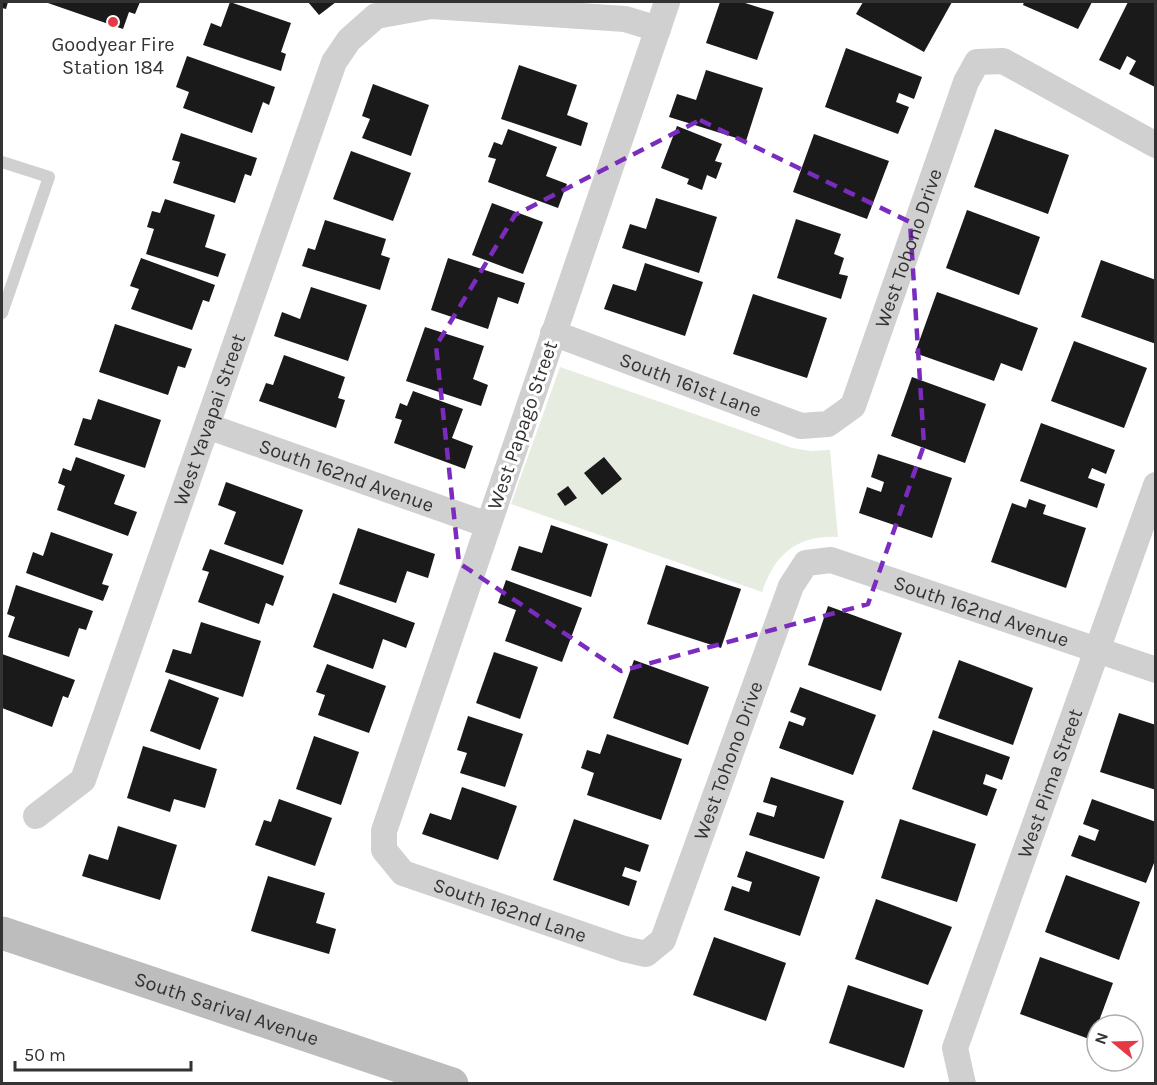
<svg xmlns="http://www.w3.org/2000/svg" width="1157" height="1085" font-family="Karla,sans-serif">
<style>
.green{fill:#e6ecdf}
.building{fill:#1a1a1a}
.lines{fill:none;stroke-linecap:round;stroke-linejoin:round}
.service{stroke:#d0d0d0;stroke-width:12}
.minor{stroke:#d0d0d0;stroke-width:26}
.secondary{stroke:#bdbdbd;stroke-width:33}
.marked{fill:none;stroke:#7b2cbf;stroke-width:4.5;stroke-dasharray:12 8;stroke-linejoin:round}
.poi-dot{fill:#e63946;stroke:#fff;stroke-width:2}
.labels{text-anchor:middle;stroke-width:6;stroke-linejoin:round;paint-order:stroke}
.poi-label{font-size:20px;fill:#333;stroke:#fff}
.street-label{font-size:20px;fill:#333;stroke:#fff}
</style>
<rect width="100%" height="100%" fill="#fff"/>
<path class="green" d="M560,367L792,448L811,451L830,450L838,537C797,535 775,554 762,592L511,504Z"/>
<g class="building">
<path d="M2,2H8L6,9L2,8Z"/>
<path d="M45,2H140L135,14L129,12L123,29Z"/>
<path d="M230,2L291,23L281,52L286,54L281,71L203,45L211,23L221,27Z"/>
<path d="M308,2H336L319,15Z"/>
<path d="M720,2H742L774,12L757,60L706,43Z"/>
<path d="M863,2H952L924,52L856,14Z"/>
<path d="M1024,2H1092L1078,29L1023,5Z"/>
<path d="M1128,2H1156L1155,87L1129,74L1136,61L1127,56L1120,70L1099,60Z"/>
<path d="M846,48L922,77L914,99L899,93L896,102L909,107L898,134L825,107Z"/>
<path d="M187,56L275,87L269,105L263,102L252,133L183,108L189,92L176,87Z"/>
<path d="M519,65L577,85L567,115L588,123L581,146L501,119Z"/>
<path d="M706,70L763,88L746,141L669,117L677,94L696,100Z"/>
<path d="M373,84L429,105L411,156L362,138L370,119L362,116Z"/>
<path d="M677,126L722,144L715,161L722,163L716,179L707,175L702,190L687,184L689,179L661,168Z"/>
<path d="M508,129L557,147L546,176L567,184L558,208L488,182L496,159L488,157L494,142L502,145Z"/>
<path d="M995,129L1069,155L1048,214L974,187Z"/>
<path d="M181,133L257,158L251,176L245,174L235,203L173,183L180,162L172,160Z"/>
<path d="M814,134L889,161L867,219L793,192Z"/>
<path d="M351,151L411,173L393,221L333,199Z"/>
<path d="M656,198L717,217L699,273L622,248L630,224L646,229Z"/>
<path d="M165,199L215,215L205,247L226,254L218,277L146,254L154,229L147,227L152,211L160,213Z"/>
<path d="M492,203L543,222L523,274L472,255Z"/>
<path d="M967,210L1040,237L1019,295L946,268Z"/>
<path d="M796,219L841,234L834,254L844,258L839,274L848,276L841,299L777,278Z"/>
<path d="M325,220L386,239L381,255L390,258L380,290L302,266L308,248L315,250Z"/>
<path d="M141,258L215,285L209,302L203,300L192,330L131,309L139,289L130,286Z"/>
<path d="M448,258L525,283L518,304L498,297L488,329L431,310Z"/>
<path d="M1101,260L1156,280V344L1081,317Z"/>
<path d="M645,263L703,282L685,336L604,309L613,284L636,291Z"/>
<path d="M311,287L367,305L348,361L274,336L282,312L300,319Z"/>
<path d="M937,292L1038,328L1022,371L1001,363L994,381L915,353Z"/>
<path d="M753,294L827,318L807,378L733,354Z"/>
<path d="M115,324L192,349L185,368L178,366L168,395L99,372Z"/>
<path d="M425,327L484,346L473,379L488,385L481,406L406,381Z"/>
<path d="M1074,341L1147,368L1124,428L1051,401Z"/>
<path d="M284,355L345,377L338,398L345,400L336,428L259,401L266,383L273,385Z"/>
<path d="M912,377L986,404L965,463L891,436Z"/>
<path d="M413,391L463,409L452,438L473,446L465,469L394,443L402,420L395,418L400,403L407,406Z"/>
<path d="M98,399L161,420L145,468L74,445L83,418L91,420Z"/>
<path d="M1041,423L1115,450L1106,474L1092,468L1088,478L1105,484L1097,508L1020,481Z"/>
<path d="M878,454L952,478L932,538L859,513L867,487L881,492L884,482L871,477Z"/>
<path d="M76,457L125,475L114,504L137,512L128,536L57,510L65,486L58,483L63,468L71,471Z"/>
<path d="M604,457L622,479L602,495L584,473Z"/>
<path d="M226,482L303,510L283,565L224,544L236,512L218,505Z"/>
<path d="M568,486L577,498L565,506L557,494Z"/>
<path d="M1029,499L1046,505L1043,514L1086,528L1066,588L991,562L1012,503L1026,508Z"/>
<path d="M551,525L608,544L591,597L511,570L519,546L542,553Z"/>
<path d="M358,528L435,554L428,578L407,571L396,603L339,584Z"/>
<path d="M51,532L113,554L102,584L109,586L103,601L26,573L33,552L43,556Z"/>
<path d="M210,549L284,576L273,606L266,603L259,624L198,602L209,572L202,570Z"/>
<path d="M666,565L741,589L721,648L647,624Z"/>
<path d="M506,580L582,608L562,662L505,641L516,610L498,603Z"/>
<path d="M16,585L93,611L86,630L79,628L69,657L8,637L15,617L7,614Z"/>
<path d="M333,593L415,623L406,648L383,639L373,669L313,647Z"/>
<path d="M828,606L902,633L881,691L808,665Z"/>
<path d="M201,622L261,641L243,697L165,672L173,649L191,654Z"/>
<path d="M494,652L538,667L520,719L476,703Z"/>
<path d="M2,654L75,680L68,698L63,696L52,727L2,708Z"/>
<path d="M634,660L709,687L688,745L613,718Z"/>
<path d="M959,660L1033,688L1013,745L938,718Z"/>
<path d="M327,664L386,686L369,733L318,715L325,695L316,692Z"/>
<path d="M169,679L219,698L200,750L150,731Z"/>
<path d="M800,687L876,715L853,775L779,748L789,721L803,726L806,718L790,712Z"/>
<path d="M1119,713L1156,725V790L1100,772Z"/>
<path d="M468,716L523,734L505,787L460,773L467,753L457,750Z"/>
<path d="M933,730L1010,757L1002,780L986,774L983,784L997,789L987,816L912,789Z"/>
<path d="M607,734L682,759L661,820L587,795L594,773L581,768L587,750L600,754Z"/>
<path d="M314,736L359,752L341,805L296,789Z"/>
<path d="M143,746L217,769L205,808L174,799L170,812L127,798Z"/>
<path d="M771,777L844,801L824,859L749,835L757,812L774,817L777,806L763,802Z"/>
<path d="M462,787L517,806L498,860L422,834L430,813L451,820Z"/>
<path d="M279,799L332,818L315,866L255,845L264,820L271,822Z"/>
<path d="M1092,799L1156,822V858L1146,883L1071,856L1079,835L1095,841L1099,830L1083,824Z"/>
<path d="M574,819L649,845L640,872L625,867L622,876L637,881L629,906L553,880Z"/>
<path d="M900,819L976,844L957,902L881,878Z"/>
<path d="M118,826L177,845L160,900L82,876L89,854L108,860Z"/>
<path d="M746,851L820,877L800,936L724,910L732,886L749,892L752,882L737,877Z"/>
<path d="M1066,875L1140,902L1119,960L1045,932Z"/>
<path d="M268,876L325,893L316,923L336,929L329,954L251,931Z"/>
<path d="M876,899L952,927L928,985L855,959Z"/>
<path d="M714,937L786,963L766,1021L693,995Z"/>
<path d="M1040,957L1113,983L1092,1040L1020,1014Z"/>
<path d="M848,985L923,1010L904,1068L829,1043Z"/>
</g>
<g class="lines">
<path class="service" d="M2,162L49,177L2,313"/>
<g class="minor">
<path id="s1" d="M667,2L384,831V850L403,873L624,949L646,954L663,940L791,586L806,563L831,560L1156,670"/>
<path id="s2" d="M553,333L801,426L828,424L853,406L966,82L977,62L1003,61L1156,145"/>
<path id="s3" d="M207,426L488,525"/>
<path id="s4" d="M36,816L83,780L334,62L349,40L376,16L431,6L625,19L658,29"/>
<path id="s5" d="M963,1084L955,1048L1156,485"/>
</g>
<path class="secondary" id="s6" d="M2,933L452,1084"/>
</g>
<path class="marked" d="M700,120L910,222L924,445L868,604L621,671L459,563L436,346L515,215Z"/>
<circle class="poi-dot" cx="113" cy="22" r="6"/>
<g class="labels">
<g class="poi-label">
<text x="113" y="51">Goodyear Fire<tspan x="113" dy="23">Station 184</tspan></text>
</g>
<g class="street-label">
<text dy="7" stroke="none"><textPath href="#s2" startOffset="490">West Tohono Drive</textPath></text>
<text dy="7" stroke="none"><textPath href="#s2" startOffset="147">South 161st Lane</textPath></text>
<text dy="7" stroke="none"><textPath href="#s4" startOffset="441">West Yavapai Street</textPath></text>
<text transform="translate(522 425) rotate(-71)" y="7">West Papago Street</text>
<text dy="7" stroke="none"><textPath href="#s3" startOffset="148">South 162nd Avenue</textPath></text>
<text dy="7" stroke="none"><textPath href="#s1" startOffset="1791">South 162nd Avenue</textPath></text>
<text dy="7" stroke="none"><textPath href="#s1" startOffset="1394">West Tohono Drive</textPath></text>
<text dy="7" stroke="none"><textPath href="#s5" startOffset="318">West Pima Street</textPath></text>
<text dy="7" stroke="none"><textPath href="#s1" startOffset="1038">South 162nd Lane</textPath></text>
<text dy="7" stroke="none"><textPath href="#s6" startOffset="237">South Sarival Avenue</textPath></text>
</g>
</g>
<rect width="1157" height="1085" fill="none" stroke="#333333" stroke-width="6"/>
<g transform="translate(1115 1043) rotate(289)"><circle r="28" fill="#ffffff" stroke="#adadad" stroke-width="1.5"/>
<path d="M0-4.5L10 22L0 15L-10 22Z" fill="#e63946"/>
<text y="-9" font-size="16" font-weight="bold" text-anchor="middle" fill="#333333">N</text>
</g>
<path d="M15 1061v9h176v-9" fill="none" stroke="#333333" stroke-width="3"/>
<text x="24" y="1061" font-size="18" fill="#333333" stroke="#ffffff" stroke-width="4.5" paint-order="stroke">50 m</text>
</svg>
